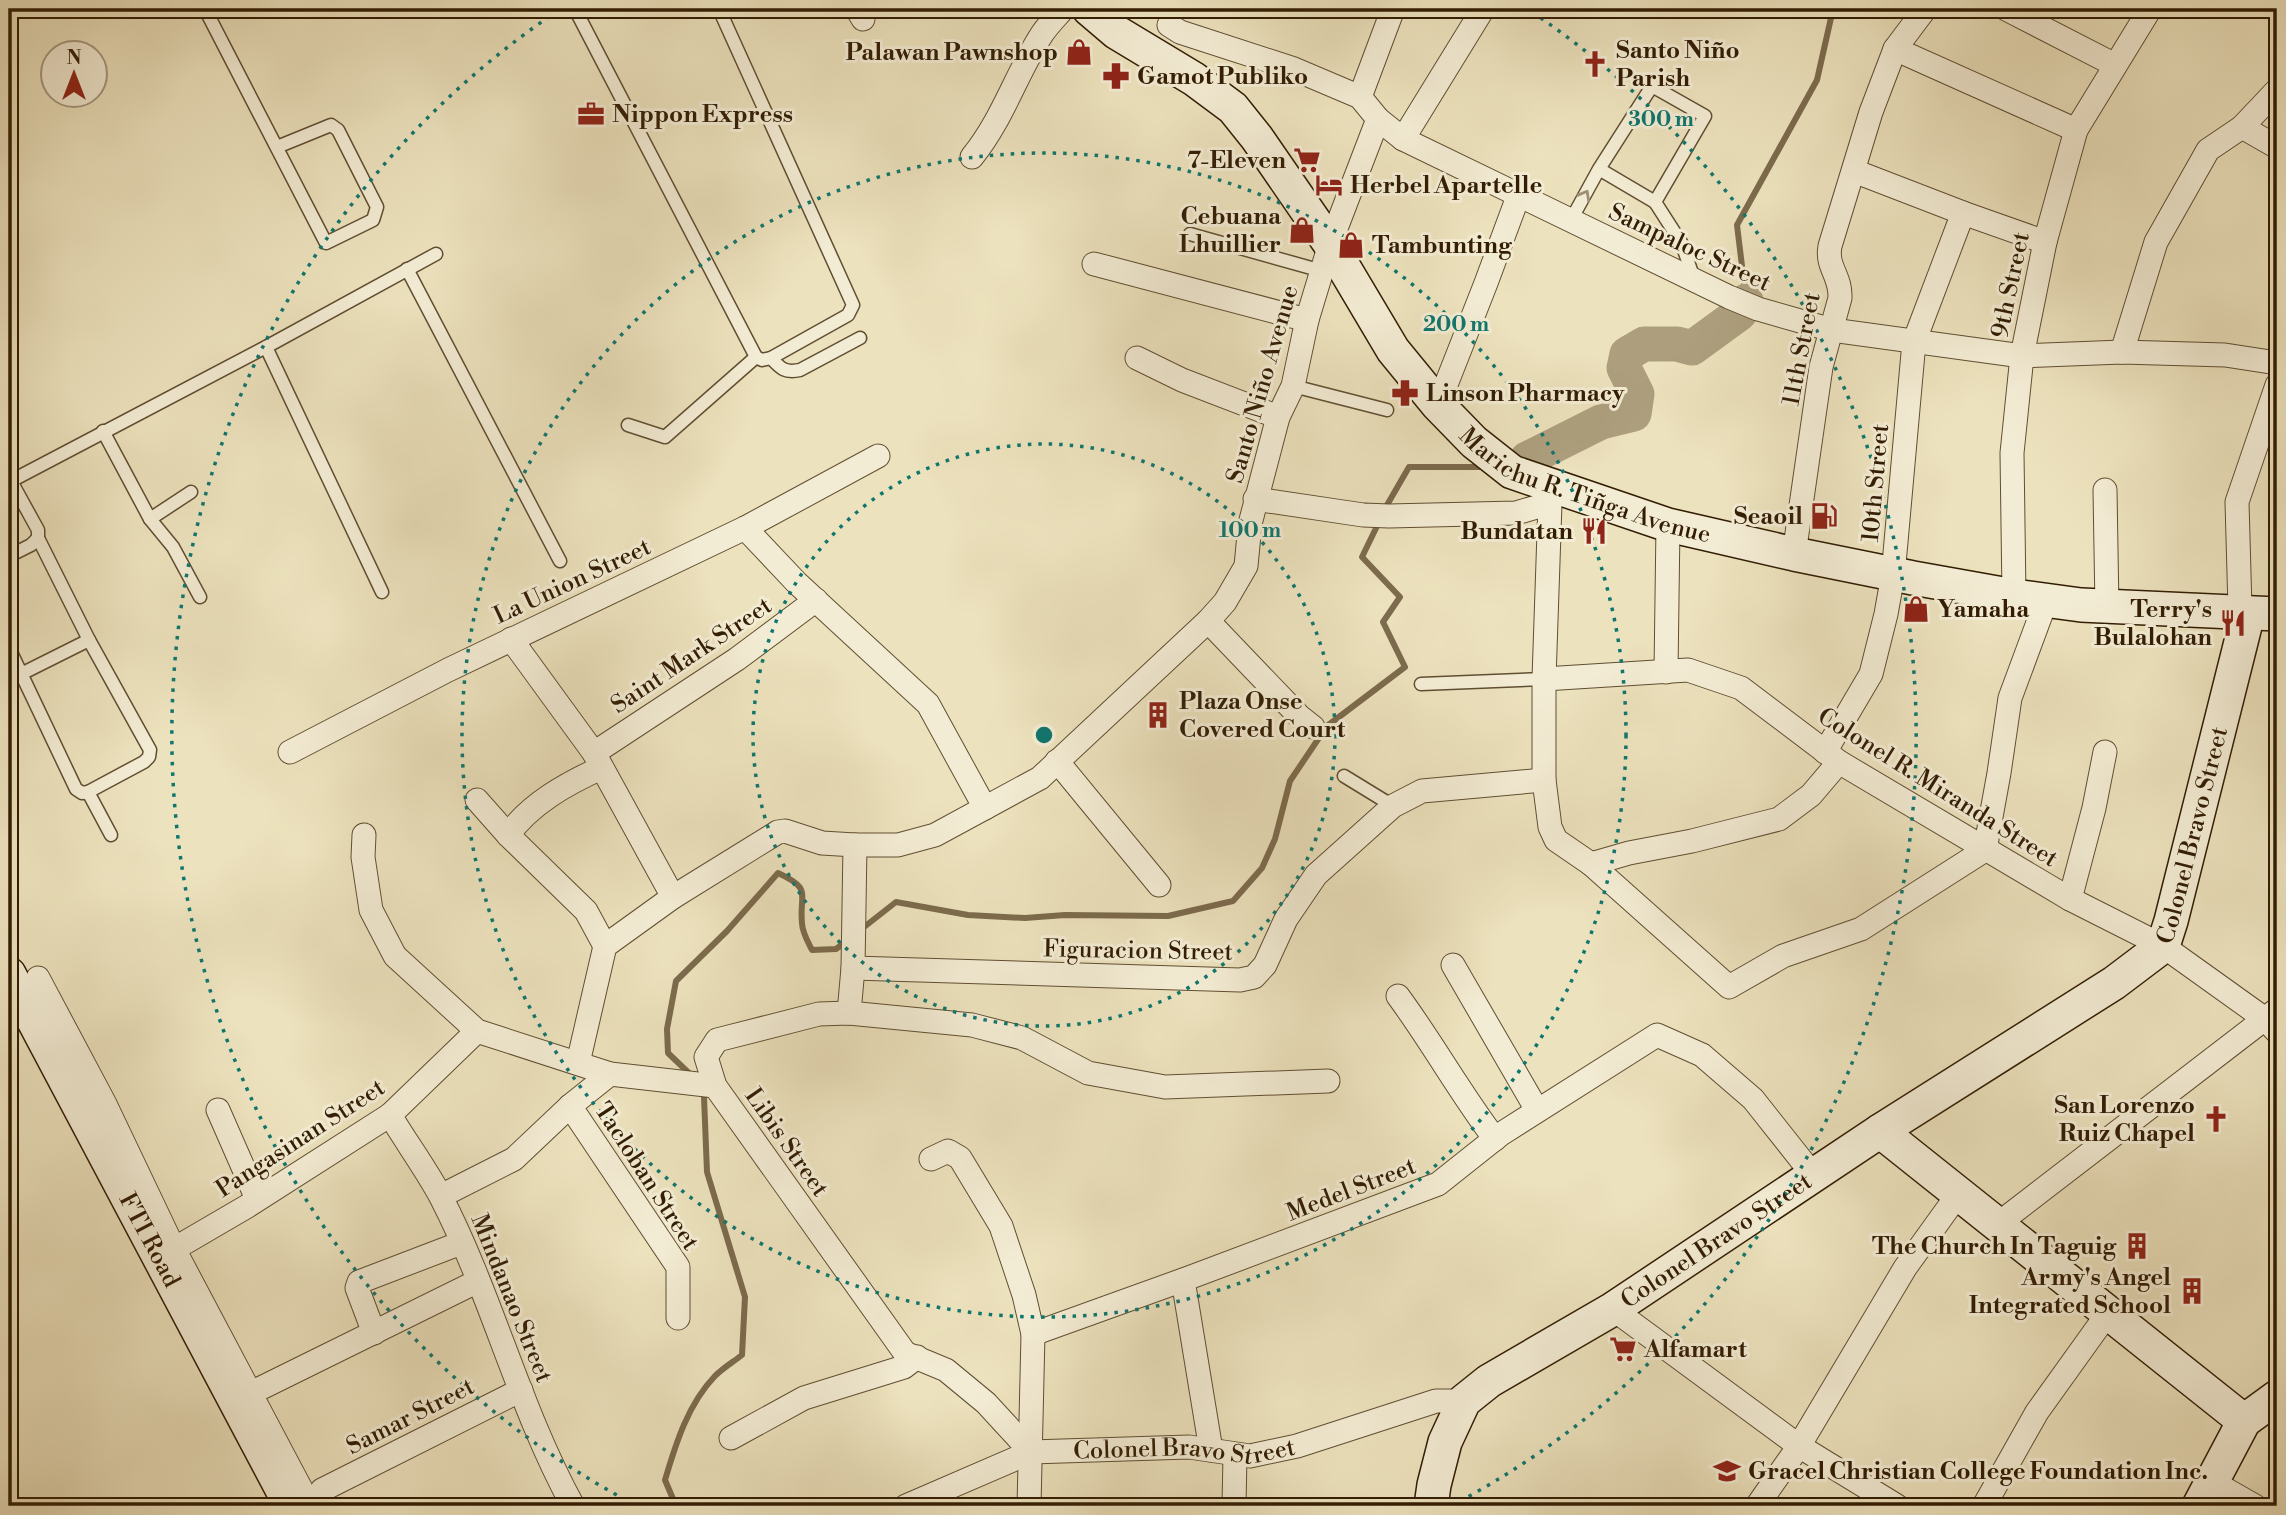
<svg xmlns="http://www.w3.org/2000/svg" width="2286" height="1515" font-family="'Libre Bodoni',serif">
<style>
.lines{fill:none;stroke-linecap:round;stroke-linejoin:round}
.stream{stroke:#7c6b4d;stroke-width:6}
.river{stroke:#ad9f7e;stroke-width:35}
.lane-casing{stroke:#604e32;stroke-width:15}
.street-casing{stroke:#604e32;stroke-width:25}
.secondary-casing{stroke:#321d03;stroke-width:36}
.lane{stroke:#f3ecd4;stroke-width:12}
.street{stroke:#f3ecd4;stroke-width:23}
.secondary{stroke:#f3ecd4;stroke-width:33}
.oneway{stroke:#9c8f76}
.ring{fill:none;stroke:#0f766e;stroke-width:3.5;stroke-dasharray:3.5 7}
.labels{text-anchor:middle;stroke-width:6;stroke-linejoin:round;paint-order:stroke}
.poi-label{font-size:24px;font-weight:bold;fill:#321d03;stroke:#f3ecd4;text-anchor:start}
.street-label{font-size:24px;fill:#321d03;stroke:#f3ecd4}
.centre{fill:#0f766e;stroke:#f3ecd4;stroke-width:3.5}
.ring-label{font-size:21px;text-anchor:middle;font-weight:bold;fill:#0f766e;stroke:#f3ecd4;stroke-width:6;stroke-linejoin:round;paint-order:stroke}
</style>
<rect width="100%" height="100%" fill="#ece2bd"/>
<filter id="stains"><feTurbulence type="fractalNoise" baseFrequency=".00286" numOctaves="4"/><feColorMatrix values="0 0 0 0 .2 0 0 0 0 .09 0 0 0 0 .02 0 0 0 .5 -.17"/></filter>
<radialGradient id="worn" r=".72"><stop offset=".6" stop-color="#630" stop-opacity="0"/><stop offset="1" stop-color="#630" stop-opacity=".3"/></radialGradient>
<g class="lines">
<g class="stream">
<path d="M1746,299L1737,225L1817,80L1833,9"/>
<path d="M1383,512L1409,467H1482"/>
<path d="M859,931L896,902L968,915L1025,918L1065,915L1168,916L1233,901L1262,868L1275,839L1290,781L1327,726L1405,667L1383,622L1400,597L1362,557L1379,522"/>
<path d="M693,1077L668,1053L667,1029L676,981L727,931L778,873C813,889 799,893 802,923C802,932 808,942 812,950L836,949L848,940"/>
<path d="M676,1506L665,1480C676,1443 688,1404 715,1376C723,1368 733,1362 742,1355L745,1297L707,1172L704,1097"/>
</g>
<path class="river" d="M1527,459L1601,422L1634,414L1637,394L1624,368L1627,354L1644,344H1677L1692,348L1740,313L1746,301"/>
<defs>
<g id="lane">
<path d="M205,9L326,243L373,220L377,207L338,130L331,125L277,147"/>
<path d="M575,9L756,357L762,360L771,358L848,315L853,305L719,9"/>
<path d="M1655,202L1682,244L1694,279"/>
<path d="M1571,220L1599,169L1652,86L1705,116L1655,202L1599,169"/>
<path d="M1190,234L1322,271"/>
<path d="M407,269L560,561"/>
<path d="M266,347L382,592"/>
<path d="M771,358C781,369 785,373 800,370L860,338"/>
<path d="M1293,386L1387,410"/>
<path d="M628,425L665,437L756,357"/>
<path d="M103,431L150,519L173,547L200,597"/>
<path d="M9,482L266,347L436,254"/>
<path d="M150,519L191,492"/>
<path d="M9,556L31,545L38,538V530L11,481"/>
<path d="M9,648L76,789L82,793L88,792L144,762L149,757L150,750L89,640L38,538"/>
<path d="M21,674L89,640"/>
<path d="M1421,684L1544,679"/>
<path d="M1344,776L1393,806"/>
<path d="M88,792L111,835"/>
</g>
<g id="street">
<path d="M857,9L863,19"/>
<path d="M2006,9L2115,65"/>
<path d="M1169,25L1180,32L1294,69L1360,97L1378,119L1403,139L1729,297L1758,309L1832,330L2022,356L2122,352L2225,355L2277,363"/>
<path d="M1895,49L2076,130"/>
<path d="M1360,97L1393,9"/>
<path d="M2242,127L2277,147"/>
<path d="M1403,139L1483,9"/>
<path d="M972,157C1003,119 1016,74 1042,34C1048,25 1056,17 1063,9"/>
<path d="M1854,171L1963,213L2045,242"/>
<path d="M1094,264L1307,320"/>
<path d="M2122,352L2156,242L2208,150L2242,127L2277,90"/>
<path d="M1137,358L1182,380L1278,417"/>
<path d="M1438,405L1486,283L1519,194"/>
<path d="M1553,485L1550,503L1544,679V780L1550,827L1556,840L1591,864L1729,987L1783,956L1861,929L1985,850L1999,773L2010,698L2046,601"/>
<path d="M2105,490L2107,608"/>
<path d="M1255,499L1363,515L1389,516L1516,513L1550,503"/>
<path d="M745,528L797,583L928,704L985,808"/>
<path d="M1794,554L1821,367L1840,298C1841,275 1826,268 1830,246L1871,112L1895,49L1925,9"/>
<path d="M2014,596L2012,453L2022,356L2045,242L2076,130L2150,9"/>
<path d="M2240,609L2237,502L2277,385"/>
<path d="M1208,621L1299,716L1313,727"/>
<path d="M511,639L594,753L673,897"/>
<path d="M1666,672L1668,525"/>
<path d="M1544,679L1688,670L1741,688L1839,762L2070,899L2163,946L2265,1019L2277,1032"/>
<path d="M290,752L448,670L745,528L878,456"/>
<path d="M1825,752L1871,674L1886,614L1893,575L1914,342L1963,213"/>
<path d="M594,753L737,659L816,600"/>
<path d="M1057,761L1159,885"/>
<path d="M477,800L508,835L586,911L605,946"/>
<path d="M364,835L363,857L371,910L395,956L477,1031L610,1074L715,1086"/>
<path d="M508,835C530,804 566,784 601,768"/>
<path d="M1591,864L1629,853L1692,841L1779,819L1811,795L1839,762"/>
<path d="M2070,899L2094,808L2105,752"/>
<path d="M1453,965L1537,1110"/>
<path d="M853,968L1240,980L1254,977L1265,965L1286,919L1316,875L1393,806L1422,791L1544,780"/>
<path d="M38,978L105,1104L174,1249L310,1506"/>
<path d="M1398,996C1432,1042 1460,1093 1495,1139"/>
<path d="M849,1013L853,968L855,845"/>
<path d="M578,1063L605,946L673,897L778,832L785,831L822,843L855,845H898L935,835L1040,778L1208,621L1225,602L1246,566L1250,524L1278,417L1293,386L1307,320L1330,244L1378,119"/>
<path d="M570,1106L678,1267V1318"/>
<path d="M218,1110L257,1199"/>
<path d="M390,1115C406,1142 426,1169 441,1197C492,1296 519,1408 573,1506"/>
<path d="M931,1159L948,1151L960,1158L1001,1226L1024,1295L1033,1334L1029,1506"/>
<path d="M441,1196L514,1159L570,1106L610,1074"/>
<path d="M1998,1224L2275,1011"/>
<path d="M174,1249L246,1207L390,1115L477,1031"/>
<path d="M1183,1280L1211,1450"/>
<path d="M1613,1309L1799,1446L1897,1506"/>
<path d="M374,1333L357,1288L359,1282L461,1243"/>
<path d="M1033,1334L1183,1280L1438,1184L1501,1134L1657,1035L1702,1055L1753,1099L1814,1176"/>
<path d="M251,1393L478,1281"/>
<path d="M731,1438L804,1398L904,1367L917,1357"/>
<path d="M1031,1452L986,1403L946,1370L905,1353L715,1086L706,1057L717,1040L819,1014L849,1013L972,1025L1022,1038L1088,1073L1165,1087L1328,1081"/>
<path d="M2211,1481L2255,1506"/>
<path d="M322,1490L521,1390"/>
<path id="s1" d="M906,1506L1031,1452L1189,1447L1250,1456L1297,1446L1436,1401H1464"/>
<path d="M1234,1506L1235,1455"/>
<path d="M1757,1506L1799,1446L1905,1268L1959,1193"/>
<path d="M1984,1506L2037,1412L2108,1313"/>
</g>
<g id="secondary">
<path id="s2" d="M1089,9L1116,32L1194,79L1233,108L1257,138L1330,244L1393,350L1438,405L1474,442L1512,472L1668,525L1794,554L1913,578L2014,596L2081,605L2277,614"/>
<path id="s3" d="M9,974L291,1506"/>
<path d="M1880,1131L2244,1421"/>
<path id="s4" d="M1431,1506L1434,1485L1445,1442L1464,1401L1489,1381L1613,1309L1880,1131L2114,983L2163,946L2171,921L2248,614"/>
<path d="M2199,1506L2244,1421L2277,1397"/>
</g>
</defs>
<use href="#lane" class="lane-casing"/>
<use href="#street" class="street-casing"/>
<use href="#secondary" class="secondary-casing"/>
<use href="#lane" class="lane"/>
<use href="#street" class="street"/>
<use href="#secondary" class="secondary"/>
</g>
<defs><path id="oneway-chevron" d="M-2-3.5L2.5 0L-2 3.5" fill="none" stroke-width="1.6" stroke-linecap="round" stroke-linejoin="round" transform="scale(1.75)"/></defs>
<use class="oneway" href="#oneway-chevron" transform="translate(1585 195) rotate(-61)"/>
<g class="ring">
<circle cx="1044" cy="735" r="291"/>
<circle cx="1044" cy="735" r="582"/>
<path d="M635 1505A872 872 0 0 1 556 12M1532 12A872 872 0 0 1 1453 1505"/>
</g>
<defs>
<symbol id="shop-bare" viewBox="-9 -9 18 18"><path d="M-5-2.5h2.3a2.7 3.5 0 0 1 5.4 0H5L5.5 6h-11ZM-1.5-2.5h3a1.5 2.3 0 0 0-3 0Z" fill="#8f2418" stroke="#f3ecd4" stroke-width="2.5" paint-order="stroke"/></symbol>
<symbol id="church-bare" viewBox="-9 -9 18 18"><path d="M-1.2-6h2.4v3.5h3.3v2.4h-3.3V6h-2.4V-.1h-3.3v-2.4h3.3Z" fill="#8f2418" stroke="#f3ecd4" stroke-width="2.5" paint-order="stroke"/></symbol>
<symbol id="pharmacy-bare" viewBox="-9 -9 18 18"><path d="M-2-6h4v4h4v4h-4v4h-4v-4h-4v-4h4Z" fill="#8f2418" stroke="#f3ecd4" stroke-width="2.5" paint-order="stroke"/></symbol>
<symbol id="office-bare" viewBox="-9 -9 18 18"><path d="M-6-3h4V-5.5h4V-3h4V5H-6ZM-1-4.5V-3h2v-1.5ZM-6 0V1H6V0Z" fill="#8f2418" stroke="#f3ecd4" stroke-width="2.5" paint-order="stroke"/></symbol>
<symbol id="supermarket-bare" viewBox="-9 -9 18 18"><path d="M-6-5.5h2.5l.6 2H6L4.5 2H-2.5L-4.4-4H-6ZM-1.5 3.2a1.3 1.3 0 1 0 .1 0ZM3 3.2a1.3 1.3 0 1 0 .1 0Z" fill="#8f2418" stroke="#f3ecd4" stroke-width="2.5" paint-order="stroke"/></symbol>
<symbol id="hotel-bare" viewBox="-9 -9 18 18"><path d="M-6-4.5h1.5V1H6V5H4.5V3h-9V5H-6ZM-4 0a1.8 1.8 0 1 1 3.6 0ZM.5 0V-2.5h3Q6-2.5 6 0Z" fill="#8f2418" stroke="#f3ecd4" stroke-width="2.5" paint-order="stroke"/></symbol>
<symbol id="fuel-bare" viewBox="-9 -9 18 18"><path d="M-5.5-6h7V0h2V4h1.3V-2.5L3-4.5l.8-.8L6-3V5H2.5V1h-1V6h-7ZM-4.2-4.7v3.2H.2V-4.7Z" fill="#8f2418" stroke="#f3ecd4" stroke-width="2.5" paint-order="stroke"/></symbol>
<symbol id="restaurant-bare" viewBox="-9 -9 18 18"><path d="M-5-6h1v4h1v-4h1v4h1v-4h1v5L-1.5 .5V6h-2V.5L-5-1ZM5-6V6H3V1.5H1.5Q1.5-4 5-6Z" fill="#8f2418" stroke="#f3ecd4" stroke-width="2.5" paint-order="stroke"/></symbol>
<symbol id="building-bare" viewBox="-9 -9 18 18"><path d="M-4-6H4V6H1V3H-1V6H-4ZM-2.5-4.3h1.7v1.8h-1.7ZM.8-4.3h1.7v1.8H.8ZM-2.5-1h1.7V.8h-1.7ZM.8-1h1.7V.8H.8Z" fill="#8f2418" stroke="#f3ecd4" stroke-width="2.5" paint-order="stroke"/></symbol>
<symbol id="university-bare" viewBox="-9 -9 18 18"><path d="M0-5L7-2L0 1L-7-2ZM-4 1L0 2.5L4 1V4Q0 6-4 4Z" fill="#8f2418" stroke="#f3ecd4" stroke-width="2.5" paint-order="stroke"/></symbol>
</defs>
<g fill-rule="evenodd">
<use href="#shop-bare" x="1060" y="33" width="38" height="38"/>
<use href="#church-bare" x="1576" y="45" width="38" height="38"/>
<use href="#pharmacy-bare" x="1097" y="57" width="38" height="38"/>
<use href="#office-bare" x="572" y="95" width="38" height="38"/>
<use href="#supermarket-bare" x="1288" y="141" width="38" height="38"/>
<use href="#hotel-bare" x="1310" y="166" width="38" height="38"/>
<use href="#shop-bare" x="1283" y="211" width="38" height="38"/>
<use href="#shop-bare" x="1332" y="226" width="38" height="38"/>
<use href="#pharmacy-bare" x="1386" y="374" width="38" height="38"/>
<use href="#fuel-bare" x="1805" y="497" width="38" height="38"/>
<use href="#restaurant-bare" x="1575" y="512" width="38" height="38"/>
<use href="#shop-bare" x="1897" y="590" width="38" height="38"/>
<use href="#restaurant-bare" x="2214" y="604" width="38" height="38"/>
<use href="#building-bare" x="1139" y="696" width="38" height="38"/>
<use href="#church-bare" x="2197" y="1100" width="38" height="38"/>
<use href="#building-bare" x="2118" y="1227" width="38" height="38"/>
<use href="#building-bare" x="2173" y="1272" width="38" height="38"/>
<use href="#supermarket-bare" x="1604" y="1330" width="38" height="38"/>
<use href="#university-bare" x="1708" y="1452" width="38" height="38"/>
</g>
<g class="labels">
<g class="poi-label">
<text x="1616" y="58">Santo Niño<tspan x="1616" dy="28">Parish</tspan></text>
<text x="1058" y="60" text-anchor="end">Palawan Pawnshop</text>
<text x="1137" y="84">Gamot Publiko</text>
<text x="612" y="122">Nippon Express</text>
<text x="1286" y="168" text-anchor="end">7-Eleven</text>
<text x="1350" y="193">Herbel Apartelle</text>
<text x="1281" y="224" text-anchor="end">Cebuana<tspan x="1281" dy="28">Lhuillier</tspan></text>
<text x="1372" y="253">Tambunting</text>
<text x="1426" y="401">Linson Pharmacy</text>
<text x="1803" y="524" text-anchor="end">Seaoil</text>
<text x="1573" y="539" text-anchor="end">Bundatan</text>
<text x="1937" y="617">Yamaha</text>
<text x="2212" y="617" text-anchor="end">Terry's<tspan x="2212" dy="28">Bulalohan</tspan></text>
<text x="1179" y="709">Plaza Onse<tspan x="1179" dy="28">Covered Court</tspan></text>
<text x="2195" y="1113" text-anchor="end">San Lorenzo<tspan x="2195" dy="28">Ruiz Chapel</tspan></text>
<text x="2116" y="1254" text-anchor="end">The Church In Taguig</text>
<text x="2171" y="1285" text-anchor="end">Army's Angel<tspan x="2171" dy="28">Integrated School</tspan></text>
<text x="1644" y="1357">Alfamart</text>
<text x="1748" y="1479">Gracel Christian College Foundation Inc.</text>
</g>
<g class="street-label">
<text transform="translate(1690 247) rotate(25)" y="8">Sampaloc Street</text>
<text transform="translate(2010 285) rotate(-78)" y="8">9th Street</text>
<text transform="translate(1801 349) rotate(-79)" y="8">11th Street</text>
<text transform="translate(1262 384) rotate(-74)" y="8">Santo Niño Avenue</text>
<text dy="8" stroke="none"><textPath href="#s2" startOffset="709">Marichu R. Tiñga Avenue</textPath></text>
<text transform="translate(1875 483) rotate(-85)" y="8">10th Street</text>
<text transform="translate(572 581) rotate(-25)" y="8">La Union Street</text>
<text transform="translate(691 655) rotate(-34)" y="8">Saint Mark Street</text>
<text transform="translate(1938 787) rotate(32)" y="8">Colonel R. Miranda Street</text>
<text dy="8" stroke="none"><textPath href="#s4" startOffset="1060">Colonel Bravo Street</textPath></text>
<text transform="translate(1138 950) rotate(1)" y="8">Figuracion Street</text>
<text transform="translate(300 1138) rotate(-33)" y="8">Pangasinan Street</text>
<text transform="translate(787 1142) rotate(55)" y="8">Libis Street</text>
<text transform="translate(647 1176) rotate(57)" y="8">Tacloban Street</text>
<text transform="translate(1351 1189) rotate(-21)" y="8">Medel Street</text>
<text dy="8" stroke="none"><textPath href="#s3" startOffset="301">FTI Road</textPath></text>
<text dy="8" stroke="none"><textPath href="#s4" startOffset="410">Colonel Bravo Street</textPath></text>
<text transform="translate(512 1298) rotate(68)" y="8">Mindanao Street</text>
<text transform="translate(410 1416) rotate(-27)" y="8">Samar Street</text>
<text dy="8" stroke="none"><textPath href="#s1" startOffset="290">Colonel Bravo Street</textPath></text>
</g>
</g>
<circle cx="1044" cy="735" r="10" class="centre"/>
<g class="ring-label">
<text x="1661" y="126">300 m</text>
<text x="1456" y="331">200 m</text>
<text x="1250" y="537">100 m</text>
</g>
<rect width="2286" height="1515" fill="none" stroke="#ece2bd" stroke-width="35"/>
<rect x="10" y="10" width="2265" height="1494" fill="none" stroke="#321d03" stroke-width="3.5"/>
<rect x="18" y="18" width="2251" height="1480" fill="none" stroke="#321d03" stroke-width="2"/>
<g transform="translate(74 74)"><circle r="33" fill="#f3ecd4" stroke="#a69980" stroke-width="2"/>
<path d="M0-5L12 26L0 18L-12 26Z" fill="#8f2418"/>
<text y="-10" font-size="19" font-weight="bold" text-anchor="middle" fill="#321d03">N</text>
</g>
<rect width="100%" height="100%" filter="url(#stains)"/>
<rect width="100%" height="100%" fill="url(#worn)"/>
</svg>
